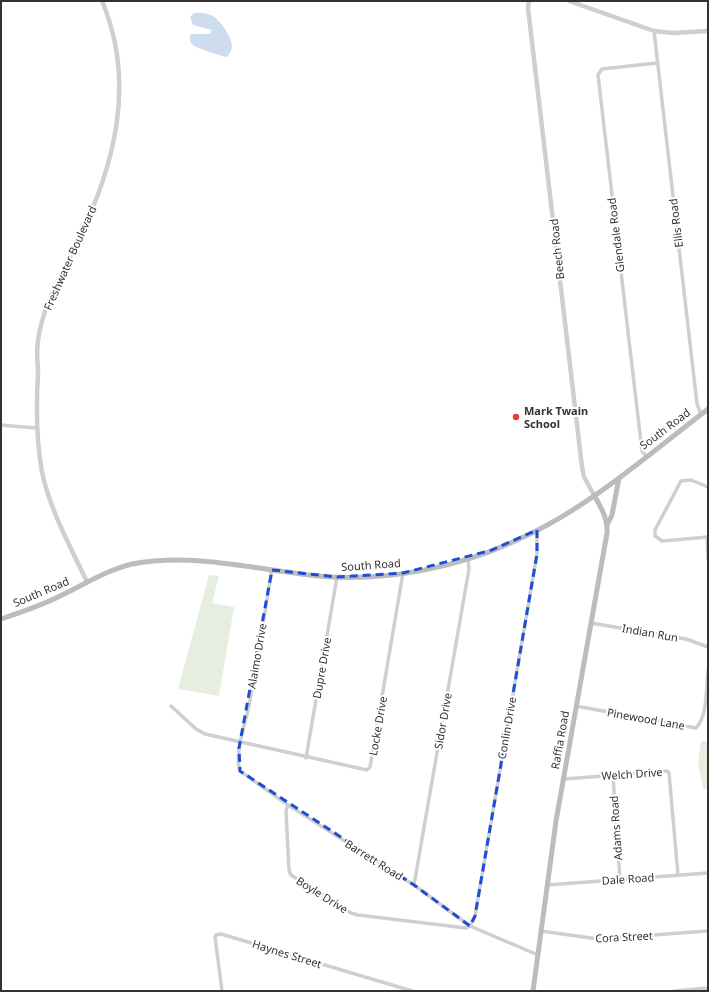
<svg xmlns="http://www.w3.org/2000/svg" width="709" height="992" font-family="'Noto Sans',sans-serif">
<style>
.green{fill:#e6eee0}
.water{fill:#cdddee}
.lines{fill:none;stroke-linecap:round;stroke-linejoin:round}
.minor{stroke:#cfcfcf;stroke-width:3.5}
.tertiary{stroke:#cfcfcf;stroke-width:4.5}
.secondary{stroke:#bcbcbc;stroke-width:5}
.marked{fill:none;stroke:#1d4ed8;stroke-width:3;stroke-dasharray:8 5;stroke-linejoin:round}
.poi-dot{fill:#e73e36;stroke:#fff;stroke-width:1.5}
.labels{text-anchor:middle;stroke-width:4;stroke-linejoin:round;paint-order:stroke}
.street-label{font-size:11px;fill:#323232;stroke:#fff}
.poi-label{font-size:11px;font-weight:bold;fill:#323232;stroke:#fff;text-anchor:start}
</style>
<rect width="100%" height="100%" fill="#fff"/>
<g class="green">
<path d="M209,575L219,576L212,603L234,607L219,696L178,689Z"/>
<path d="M701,741H708V789H703L698,763Z"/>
</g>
<path class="water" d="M194,13C200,12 207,13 213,16C220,20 231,36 232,45C232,50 230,53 227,57C224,57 196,48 193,45C190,43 190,40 190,36L191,34H210L212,30L193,25L190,17Z"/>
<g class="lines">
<g class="minor">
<path d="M654,31L697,404L701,414"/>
<path d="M1,425L36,428"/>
<path d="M646,456L642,451L598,75L602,69L657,63"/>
<path d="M708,487L691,480L681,481L655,530V536L662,541L708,537"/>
<path d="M707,537L708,559"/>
<path d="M272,570C264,615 257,661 249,706C245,724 234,755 240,771L288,805L414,885L470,926L538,955"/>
<path d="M591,623L686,639L708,647"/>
<path d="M171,706L196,729L205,734L367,770L370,767L403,573"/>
<path d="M576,706L696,728C708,716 706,687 708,671"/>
<path d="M306,758L337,577"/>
<path d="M613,776L620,880"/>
<path d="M564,779L667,771L669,773L678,875"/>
<path d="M288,805L286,811L289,870L291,875L351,913L358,915L466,928L470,926L475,916L537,554V530"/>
<path d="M414,885L469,569L468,558"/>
<path d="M547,885L708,873"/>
<path d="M541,931L598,939L708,931"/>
<path d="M222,991L215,937L216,935L221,934L412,991"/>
<path d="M674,991L708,988"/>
</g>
<g class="tertiary">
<path d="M529,1L528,8L582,467L584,477L594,495"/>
<path d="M569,1L654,31L673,33L708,31"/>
<path d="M87,582C70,546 50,510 42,472C36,439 36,407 38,374C38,363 36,352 38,341C42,307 61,275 76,245C114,168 137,84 102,1"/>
</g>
<g class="secondary">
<path d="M607,525L612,515L619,478"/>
<path d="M1,619C22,612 43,605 62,595C85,584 107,570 132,564C199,551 265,573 331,577C393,580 459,567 515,541C586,510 647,456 708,409"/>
<path d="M533,991L556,821L607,533C608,518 601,508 594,495"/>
</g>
</g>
<path class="marked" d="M537,530V554L475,916L470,926L414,885L240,771L239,748L272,570L337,577L403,573L492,550Z"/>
<circle class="poi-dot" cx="516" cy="417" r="4"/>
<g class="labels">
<g class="street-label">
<text transform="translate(676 223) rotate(-97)" y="4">Ellis Road</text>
<text transform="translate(616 235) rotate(-97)" y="4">Glendale Road</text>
<text transform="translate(557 249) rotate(-96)" y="4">Beech Road</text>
<text transform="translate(70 258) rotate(-66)" y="4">Freshwater Boulevard</text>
<text transform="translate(665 429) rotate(-37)" y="4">South Road</text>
<text transform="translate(371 565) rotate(-4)" y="4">South Road</text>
<text transform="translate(41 592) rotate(-23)" y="4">South Road</text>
<text transform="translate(650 633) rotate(10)" y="4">Indian Run</text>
<text transform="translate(257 656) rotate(-80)" y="4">Alaimo Drive</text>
<text transform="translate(322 668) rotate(-80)" y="4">Dupre Drive</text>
<text transform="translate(646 719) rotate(10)" y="4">Pinewood Lane</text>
<text transform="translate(443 721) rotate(-80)" y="4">Sidor Drive</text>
<text transform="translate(378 726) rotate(-80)" y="4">Locke Drive</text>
<text transform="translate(507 728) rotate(-80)" y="4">Conlin Drive</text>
<text transform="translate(560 740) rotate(-80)" y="4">Raffia Road</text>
<text transform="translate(632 774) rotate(-4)" y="4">Welch Drive</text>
<text transform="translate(616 828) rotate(-94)" y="4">Adams Road</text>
<text transform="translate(374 860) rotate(32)" y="4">Barrett Road</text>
<text transform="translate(628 879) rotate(-4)" y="4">Dale Road</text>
<text transform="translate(322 895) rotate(32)" y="4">Boyle Drive</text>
<text transform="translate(624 937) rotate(-3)" y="4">Cora Street</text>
<text transform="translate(287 954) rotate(17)" y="4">Haynes Street</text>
</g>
<g class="poi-label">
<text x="524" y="415">Mark Twain<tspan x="524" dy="13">School</tspan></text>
</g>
</g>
<rect width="709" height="992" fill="none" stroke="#323232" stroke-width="4"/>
</svg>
